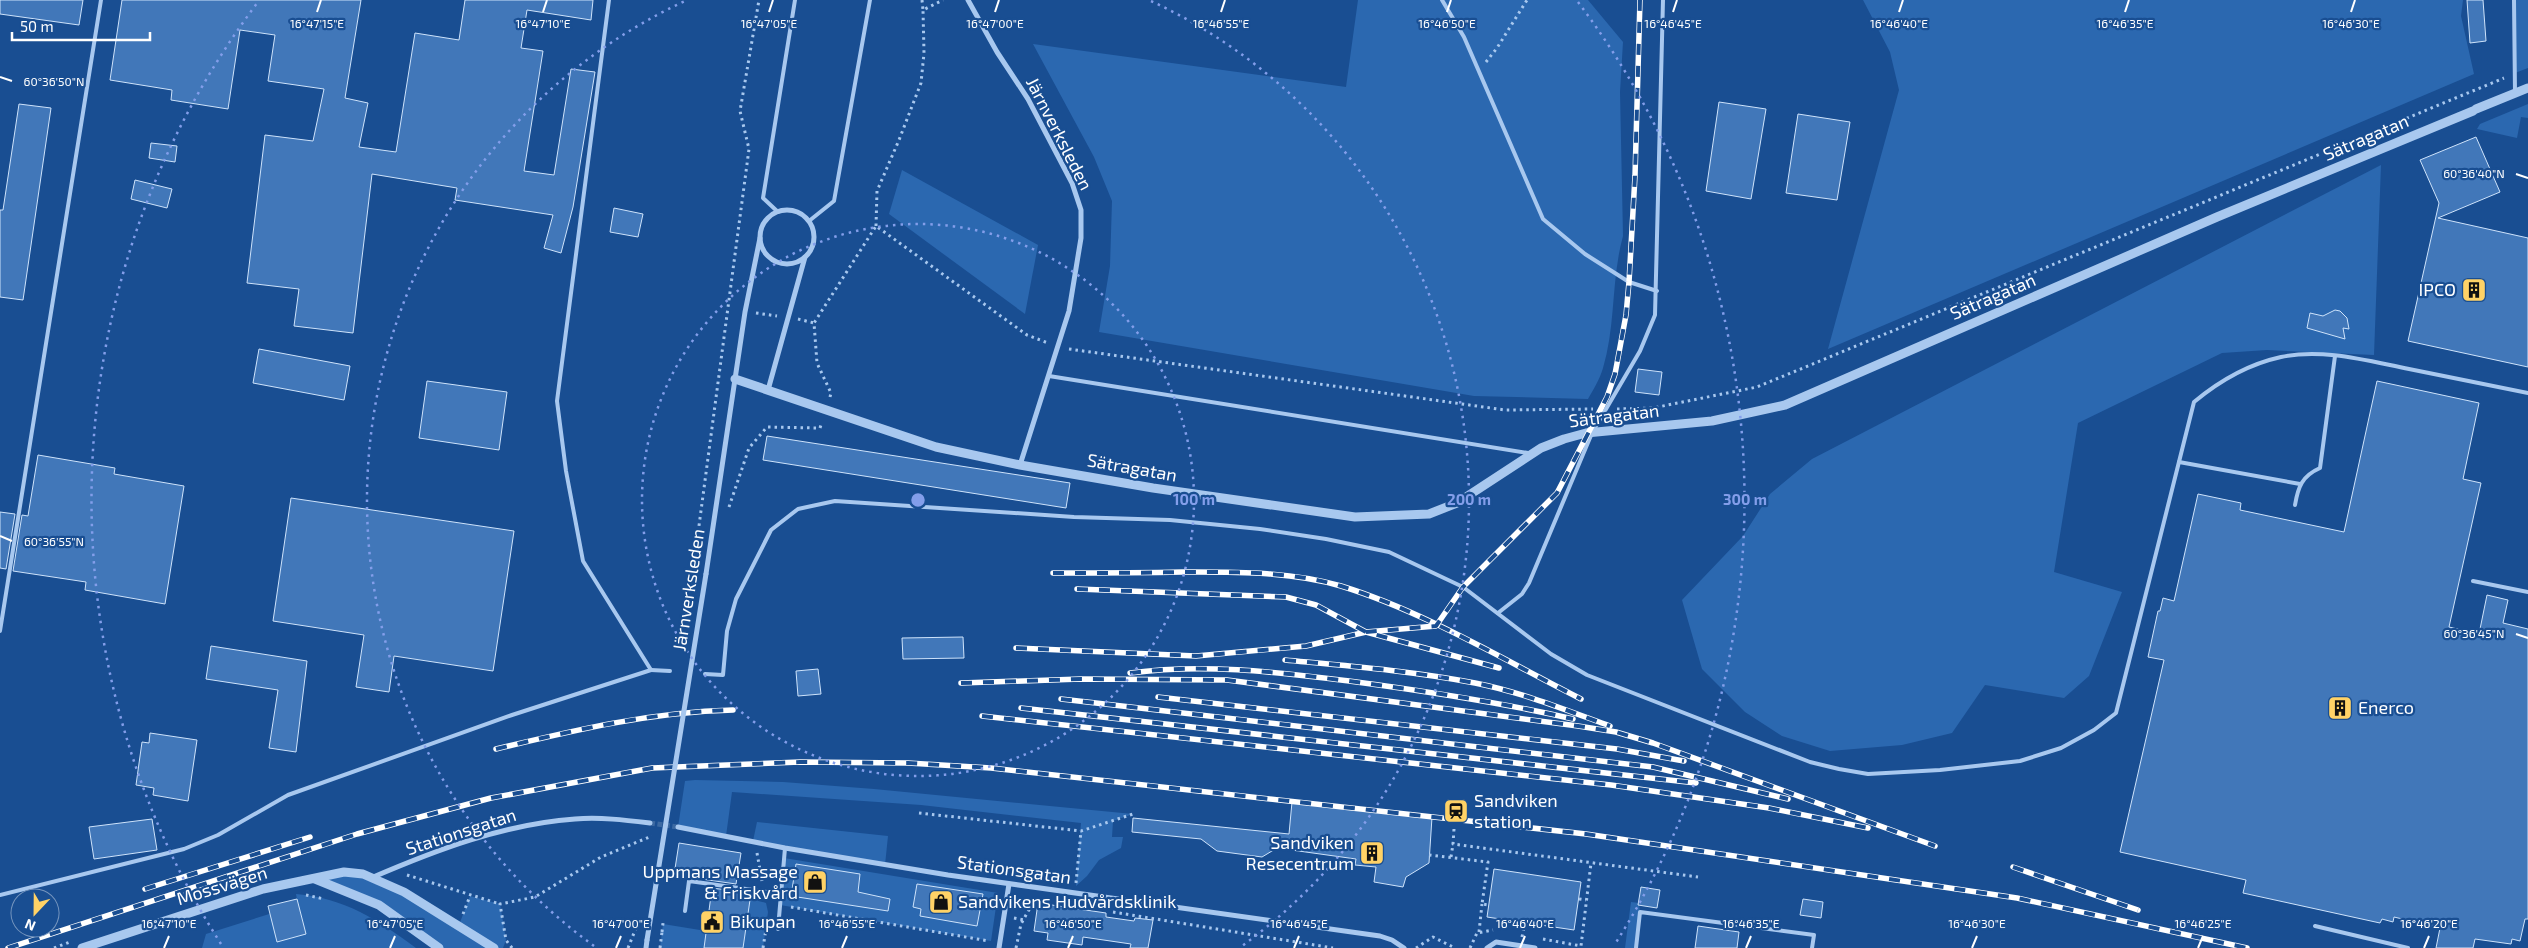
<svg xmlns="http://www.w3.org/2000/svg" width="2528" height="948" font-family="'Exo 2',sans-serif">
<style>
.green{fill:#2b68b0}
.building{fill:#4177b9;stroke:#cee3fb}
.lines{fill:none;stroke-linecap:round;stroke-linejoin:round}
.minor-tunnel{stroke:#3c69a2;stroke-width:5;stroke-dasharray:5 2.5;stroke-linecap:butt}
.path{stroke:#a8c8ef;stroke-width:3;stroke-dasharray:2.5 4;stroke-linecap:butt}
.service{stroke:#a8c8ef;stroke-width:4}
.minor{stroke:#a8c8ef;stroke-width:5}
.tertiary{stroke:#a8c8ef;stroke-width:9}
.rail-casing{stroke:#fff;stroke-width:5.5}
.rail{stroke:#194e92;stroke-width:4;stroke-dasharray:11;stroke-linecap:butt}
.path-bridge{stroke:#a8c8ef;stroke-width:3;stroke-dasharray:2.5 4;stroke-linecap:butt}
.minor-bridge{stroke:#a8c8ef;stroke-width:5}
.ticks{fill:none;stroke:#fff;stroke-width:2}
.ring{fill:none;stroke:#839eea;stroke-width:2.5;stroke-dasharray:2.5 5}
.labels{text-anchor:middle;stroke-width:4.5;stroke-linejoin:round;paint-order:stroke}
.street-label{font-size:18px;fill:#fff;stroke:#194e92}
.poi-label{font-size:18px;fill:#fff;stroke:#194e92;text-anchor:start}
.ticks-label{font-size:12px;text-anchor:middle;fill:#fff;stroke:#194e92;stroke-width:4.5;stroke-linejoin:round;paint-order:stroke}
.centre{fill:#839eea;stroke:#194e92;stroke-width:2.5}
.ring-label{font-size:15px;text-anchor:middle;font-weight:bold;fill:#839eea;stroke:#194e92;stroke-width:4.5;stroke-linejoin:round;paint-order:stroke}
</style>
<rect width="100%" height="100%" fill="#194e92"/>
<g class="green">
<path d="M1358,0H1588L1623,42L1620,92L1623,236C1611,279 1616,325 1603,368C1600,379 1593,390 1588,399L1474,396L1099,332L1110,266L1112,201L1094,157L1033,44L1346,87Z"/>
<path d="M1863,0H2463L2461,16L2474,74L1828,349L1899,90L1890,52Z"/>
<path d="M2514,0H2528V68L2515,73Z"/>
<path d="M2528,104V118L2521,117L2517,138L2477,129L2480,124Z"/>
<path d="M2381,165L2374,355L2267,350L2222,353L2078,423L2054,572L2122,592L2089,676L2064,698L1985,685L1952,733L1902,745L1830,751L1782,736L1745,712L1702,669L1682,600L1743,536L1770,494L1812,459Z"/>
<path d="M902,170L1038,245L1025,314L889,214Z"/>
<path d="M695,780L783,782L874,789L1133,814L1113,821L1112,837H1123L1121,848L1099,860L1087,876L1076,886L1081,823L921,805L732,792L726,836L678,827L685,781Z"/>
<path d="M757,822L888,836L885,865L753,841Z"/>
<path d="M784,858L998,893L991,941L780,905Z"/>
<path d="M363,874L459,925L470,896L500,904L506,940L503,948H439L379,905L315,879Z"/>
<path d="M296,894C345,898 378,920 416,948H202L206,934L298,905Z"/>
<path d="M750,898L766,903L768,912L763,948H743Z"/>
<path d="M1631,902L1639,903L1640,912L1636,948H1625Z"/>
<path d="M663,924L706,931L704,948H660Z"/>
</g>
<g class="building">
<path d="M0,0H83L79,25L0,14Z"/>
<path d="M122,0H361L345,98L368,103L359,147L396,152L415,33L459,40L465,0H593L591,20L527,10L521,48L543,51L524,171L554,175L571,69L595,72L573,207L561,253L544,248L553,215L455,200L457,188L372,174L353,333L294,326L299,289L247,283L265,135L313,141L324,89L268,81L275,35L240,30L228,109L171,100L172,90L110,80Z"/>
<path d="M2467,0H2483L2486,41L2470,43Z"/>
<path d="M1719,102L1766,109L1751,199L1706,191Z"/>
<path d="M19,104L51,108L23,300L0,297V210H3Z"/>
<path d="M1798,114L1850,122L1837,200L1786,193Z"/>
<path d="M2476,137L2500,192L2438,218L2528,238V367L2408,341L2439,203L2420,160Z"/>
<path d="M151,143L177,146L175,162L149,158Z"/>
<path d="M135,180L172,189L167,208L131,199Z"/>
<path d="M614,208L643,214L638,237L610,232Z"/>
<path d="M2335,310L2340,311L2347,318L2349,329L2343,328L2345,339L2307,328L2310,313L2323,316Z"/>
<path d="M259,349L350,366L344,400L253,383Z"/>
<path d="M1638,369L1662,372L1659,395L1635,392Z"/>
<path d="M427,381L507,392L499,450L419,438Z"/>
<path d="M2377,381L2479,403L2463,479L2481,483L2449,627L2479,634L2487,595L2508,600L2503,623L2528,629V919H2525L2520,941L2512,939L2511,944L2475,939L2473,948H2436L2440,928L2394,917L2393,922L2382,919L2380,923L2243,893L2246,880L2120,852L2164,660L2148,657L2158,611H2160L2163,598L2174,601L2198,494L2241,503L2240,510L2344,532Z"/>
<path d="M767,436L1070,483L1066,508L763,460Z"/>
<path d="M38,455L115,468L114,474L184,486L165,604L85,590L86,582L13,571L22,515L28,516Z"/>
<path d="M291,498L514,531L493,671L394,656L389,692L356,687L364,635L273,621Z"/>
<path d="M0,512L15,514L6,569L0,568Z"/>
<path d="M963,637L964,658L903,659L902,638Z"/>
<path d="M211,646L307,661L296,752L269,748L278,690L206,679Z"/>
<path d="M818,669L821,694L798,696L796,671Z"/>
<path d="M150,733L197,740L188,801L153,795L154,788L136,785L142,742L149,743Z"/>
<path d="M1292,802L1432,817L1429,863L1406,877L1403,887L1374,882L1376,867L1355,865L1356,859L1277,848L1262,857L1217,851L1201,839L1132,832L1133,818L1289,834Z"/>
<path d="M152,819L157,850L94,859L89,827Z"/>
<path d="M679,843L741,853L736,884L674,875Z"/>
<path d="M796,864L860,874L858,892L890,899L888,911L791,896Z"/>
<path d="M1494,869L1581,882L1574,930L1487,917Z"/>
<path d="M917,884L983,894L977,926L920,916L921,909L913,907Z"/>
<path d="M1641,887L1660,890L1657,908L1638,905Z"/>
<path d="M712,888L751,893L743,948H704Z"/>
<path d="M297,899L306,934L277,942L268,906Z"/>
<path d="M1803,899L1823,902L1821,918L1800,915Z"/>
<path d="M1038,903L1106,913V917L1134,921L1135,918L1153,920L1148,948H1130L1131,944L1083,937L1082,945L1047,940L1048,933L1034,931Z"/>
<path d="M1698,926L1739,932L1737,948H1695Z"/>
</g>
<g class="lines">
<path class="minor-tunnel" d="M650,823L678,827"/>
<g class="path">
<path d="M922,0L923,10"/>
<path d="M1486,62L1497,48L1527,0"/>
<path d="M876,226L877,191L899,140L921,83L924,53L923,10L943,0"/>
<path d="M756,313L777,316"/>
<path d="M798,319L814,323"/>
<path d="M1069,349L1505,410L1593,409"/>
<path d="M830,397L831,393L817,363L814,323L876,226L1027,335L1048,343"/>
<path d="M1617,409L1653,408L1757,387L2504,78"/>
<path d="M729,507L749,448L767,427L820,428L822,422"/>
<path d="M693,571L749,149L740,111L759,0"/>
<path d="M919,813L1081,831L1133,814"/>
<path d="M1454,829L1453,844L1698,877"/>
<path d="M757,853L762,881"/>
<path d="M1429,855L1488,862L1482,904L1489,905"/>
<path d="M1451,857L1453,844"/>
<path d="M407,875L500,904"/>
<path d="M1076,883L1081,831"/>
<path d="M306,895L324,899"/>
<path d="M1579,899L1586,900"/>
<path d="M791,907L989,941"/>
<path d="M1113,912L1333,948"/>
<path d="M463,914L470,896"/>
<path d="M1014,918L1024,920"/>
<path d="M1479,932L1482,904"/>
<path d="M1522,937L1525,922"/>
<path d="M1543,939L1581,946L1591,863"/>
<path d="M54,948L70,942"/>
<path d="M512,948L506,940L500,904L535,897L601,857L652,836"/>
<path d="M628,948L636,928"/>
<path d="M660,948L662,932"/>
<path d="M763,948L766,929"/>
<path d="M1016,948L1021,924L1035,899"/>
<path d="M1416,948L1433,937L1455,948"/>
<path d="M1470,948L1477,933L1493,930"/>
</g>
<g class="service">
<path d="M1442,0L1464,37L1543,219L1585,254L1629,282L1657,291"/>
<path d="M2514,0L2515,93"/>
<path d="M778,212L763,198L795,0"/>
<path d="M809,221L834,201L870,0"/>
<path d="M1049,376L1528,453"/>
<path d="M2179,462L2300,484"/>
<path d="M2295,505C2298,487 2302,476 2320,468L2335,356"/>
<path d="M2473,581L2528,592"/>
<path d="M1498,613L1522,594L1529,583L1592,433L1640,351L1655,315L1663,0"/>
<path d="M0,631L101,0"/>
<path d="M651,670L670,671"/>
<path d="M705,674L723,675L727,631L736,599L771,530L798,509L835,501L1074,517L1170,520L1260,529L1326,539L1389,552L1463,587L1551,654L1587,675L1810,762L1839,769L1868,774L1940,770L2020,761L2061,748L2094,730L2116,713L2194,402C2218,382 2249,364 2281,357C2323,348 2368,361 2409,369C2449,377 2488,385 2528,393"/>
<path d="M0,895L184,849L218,835L288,795L512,715L651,670L583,561L566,471L557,401L609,0"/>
<path d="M685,911L689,881L781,894"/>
<path d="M2315,926L2408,948"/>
<path d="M778,929L785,848"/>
<path d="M1636,948L1640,912L1814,935L1812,948"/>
</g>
<g class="minor">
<path d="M968,0L997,52L1028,99L1072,183L1081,210V238L1069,311L1020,465"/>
<circle cx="787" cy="237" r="27"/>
<path d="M768,390L805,257"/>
<path d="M706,574L745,312L760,238"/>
<path d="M678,827L785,848L948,875L1380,936L1392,940L1404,948"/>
<path d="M371,878C436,850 504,824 575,819C600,817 625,820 650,823"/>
<path d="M646,948L647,940"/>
<path d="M999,948L1009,884"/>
<path d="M1487,948L1496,942L1535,948"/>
</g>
<g class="tertiary">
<path d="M2476,109L2528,88"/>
<path d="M735,379L936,447L1020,465L1153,488L1355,517L1429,514L1457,503L1541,448L1564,439L1586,433L1712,421L1785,405L2217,217L2473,111"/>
<path d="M315,879L379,905L439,948"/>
<path d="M82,948L263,889L344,872L363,874L404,892L494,948"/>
</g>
<defs>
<g id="rail">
<path d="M1053,573C1096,573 1139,573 1182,572C1235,572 1290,571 1341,586C1423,611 1504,660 1581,699"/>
<path d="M1077,589L1286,597L1316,605L1366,632L1499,668"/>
<path d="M1016,648L1196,656L1306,646L1366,632L1436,626L1463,587L1557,493L1607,397L1615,374L1626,315L1629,282L1635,176L1640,0"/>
<path d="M1285,660C1349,666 1412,671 1475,683C1521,692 1566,710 1610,726"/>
<path d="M1130,673C1204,663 1275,672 1349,681C1425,691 1499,702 1573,719"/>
<path d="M961,683L1081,679L1227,680L1578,726L1616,732L1653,743L1935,846"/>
<path d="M1158,697L1617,749L1684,761"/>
<path d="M1061,699L1653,767L1788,799"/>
<path d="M1021,708L1696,783"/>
<path d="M982,716L1611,785L1769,808L1868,828"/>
<path d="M496,749C575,730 651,712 733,710"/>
<path d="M2013,867L2138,910"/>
<path d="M145,889L310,837"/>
<path d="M8,948L357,834L491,798L652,768L800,762L908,763L991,768L1586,834L2017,898L2247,948"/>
</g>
</defs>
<use href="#rail" class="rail-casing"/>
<use href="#rail" class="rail"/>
<g class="path-bridge">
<path d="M689,592L693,571"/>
<path d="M662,932L663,923"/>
</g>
<path class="minor-bridge" d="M647,940L706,574"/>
</g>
<path class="ticks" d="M317,12L321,0M543,12L547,0M769,12L773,0M995,12L999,0M1221,12L1225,0M1447,12L1451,0M1673,12L1677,0M1899,12L1903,0M2125,12L2129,0M2351,12L2355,0M0,77L12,81M2516,174L2528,178M0,536L12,541M2516,634L2528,638M164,948L169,936M390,948L395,936M616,948L621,936M842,948L847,936M1068,948L1073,936M1294,948L1299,936M1520,948L1525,936M1746,948L1751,936M1972,948L1977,936M2198,948L2203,936M2424,948L2429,936"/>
<g class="ring">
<circle cx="918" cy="500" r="276"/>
<path d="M594 946A551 551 0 0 1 685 1M1151 1A551 551 0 0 1 1242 946"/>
<path d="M221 944A827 827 0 0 1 258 2M1578 2A827 827 0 0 1 1615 944"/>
</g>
<defs>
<symbol id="building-square" viewBox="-11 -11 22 22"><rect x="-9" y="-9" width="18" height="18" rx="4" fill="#ffd266" stroke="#194e92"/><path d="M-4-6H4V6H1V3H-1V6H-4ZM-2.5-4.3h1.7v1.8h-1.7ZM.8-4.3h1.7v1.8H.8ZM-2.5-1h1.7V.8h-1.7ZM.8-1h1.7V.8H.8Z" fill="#111"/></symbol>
<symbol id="station-square" viewBox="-11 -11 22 22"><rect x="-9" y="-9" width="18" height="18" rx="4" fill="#ffd266" stroke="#194e92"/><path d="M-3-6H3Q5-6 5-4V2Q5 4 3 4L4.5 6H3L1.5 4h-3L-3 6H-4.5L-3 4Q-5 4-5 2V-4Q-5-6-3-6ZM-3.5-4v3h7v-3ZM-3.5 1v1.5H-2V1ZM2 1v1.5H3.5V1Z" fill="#111"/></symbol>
<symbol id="shop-square" viewBox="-11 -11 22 22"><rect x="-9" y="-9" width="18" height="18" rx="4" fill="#ffd266" stroke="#194e92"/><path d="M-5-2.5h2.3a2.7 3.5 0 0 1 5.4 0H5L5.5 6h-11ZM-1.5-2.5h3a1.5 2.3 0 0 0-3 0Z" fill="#111"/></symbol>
<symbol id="civic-square" viewBox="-11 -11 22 22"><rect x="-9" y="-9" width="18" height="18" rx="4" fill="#ffd266" stroke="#194e92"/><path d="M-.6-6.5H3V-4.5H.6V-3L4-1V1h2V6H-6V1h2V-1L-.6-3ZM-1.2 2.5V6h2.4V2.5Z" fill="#111"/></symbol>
</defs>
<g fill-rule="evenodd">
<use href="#building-square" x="2460" y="276" width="28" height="28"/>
<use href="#building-square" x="2326" y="694" width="28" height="28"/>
<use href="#station-square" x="1442" y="797" width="28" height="28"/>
<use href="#building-square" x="1358" y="839" width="28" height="28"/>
<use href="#shop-square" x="801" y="868" width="28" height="28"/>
<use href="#shop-square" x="927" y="888" width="28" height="28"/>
<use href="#civic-square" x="698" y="908" width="28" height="28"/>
</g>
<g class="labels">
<g class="street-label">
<text transform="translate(1059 134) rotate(63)" y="6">Järnverksleden</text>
<text transform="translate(2366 138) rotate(-23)" y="6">Sätragatan</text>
<text transform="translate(1993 297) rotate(-23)" y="6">Sätragatan</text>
<text transform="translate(1614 416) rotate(-7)" y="6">Sätragatan</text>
<text transform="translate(1132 468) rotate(10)" y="6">Sätragatan</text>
<text transform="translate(689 590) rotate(-81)" y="6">Järnverksleden</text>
<text transform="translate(461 832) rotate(-18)" y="6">Stationsgatan</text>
<text transform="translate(1014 870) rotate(8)" y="6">Stationsgatan</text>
<text transform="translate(222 886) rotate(-17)" y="6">Mossvägen</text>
</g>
<g class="poi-label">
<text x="2456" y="296" text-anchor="end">IPCO</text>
<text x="2358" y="714">Enerco</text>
<text x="1474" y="807">Sandviken<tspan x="1474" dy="21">station</tspan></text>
<text x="1354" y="849" text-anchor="end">Sandviken<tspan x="1354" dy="21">Resecentrum</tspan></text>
<text x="798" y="878" text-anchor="end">Uppmans Massage<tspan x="798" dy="21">&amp; Friskvård</tspan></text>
<text x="958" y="908">Sandvikens Hudvårdsklinik</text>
<text x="730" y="928">Bikupan</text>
</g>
</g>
<g class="ticks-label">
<text x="317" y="28">16°47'15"E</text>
<text x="543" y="28">16°47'10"E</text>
<text x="769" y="28">16°47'05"E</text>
<text x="995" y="28">16°47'00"E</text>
<text x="1221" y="28">16°46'55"E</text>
<text x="1447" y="28">16°46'50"E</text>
<text x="1673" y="28">16°46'45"E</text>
<text x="1899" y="28">16°46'40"E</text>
<text x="2125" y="28">16°46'35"E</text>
<text x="2351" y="28">16°46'30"E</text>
<text x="54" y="86">60°36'50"N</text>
<text x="2474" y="178">60°36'40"N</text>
<text x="54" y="546">60°36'55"N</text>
<text x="2474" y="638">60°36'45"N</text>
<text x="169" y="928">16°47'10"E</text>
<text x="395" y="928">16°47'05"E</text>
<text x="621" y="928">16°47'00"E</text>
<text x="847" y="928">16°46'55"E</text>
<text x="1073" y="928">16°46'50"E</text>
<text x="1299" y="928">16°46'45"E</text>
<text x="1525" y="928">16°46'40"E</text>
<text x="1751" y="928">16°46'35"E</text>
<text x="1977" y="928">16°46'30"E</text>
<text x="2203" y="928">16°46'25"E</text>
<text x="2429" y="928">16°46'20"E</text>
</g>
<circle cx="918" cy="500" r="8" class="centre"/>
<g class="ring-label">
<text x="1194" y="505">100 m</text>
<text x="1469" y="505">200 m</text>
<text x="1745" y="505">300 m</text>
</g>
<g transform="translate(35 913) rotate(202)"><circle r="24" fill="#194e92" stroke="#7595be"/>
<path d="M0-4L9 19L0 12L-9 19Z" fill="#ffd266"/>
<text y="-8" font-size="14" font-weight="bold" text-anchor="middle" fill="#ffffff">N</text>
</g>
<path d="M12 32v8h138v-8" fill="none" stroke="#ffffff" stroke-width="2.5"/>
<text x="20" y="32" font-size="15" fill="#ffffff" stroke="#194e92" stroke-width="4" paint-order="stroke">50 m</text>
</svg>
